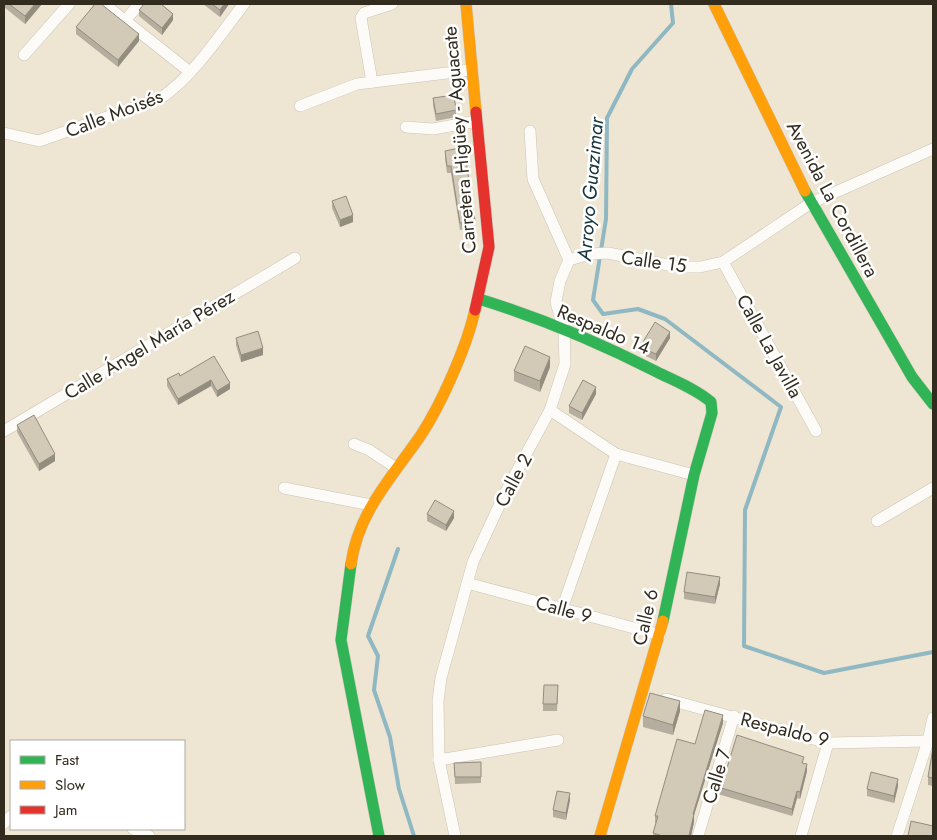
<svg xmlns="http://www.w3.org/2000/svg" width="937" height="840" font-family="Jost,sans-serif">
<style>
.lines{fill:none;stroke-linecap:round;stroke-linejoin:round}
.stream{stroke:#8fb8c2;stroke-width:4}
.street-casing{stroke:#cbc4b6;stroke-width:12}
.fast-casing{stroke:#cbc4b6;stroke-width:12}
.slow-casing{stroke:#cbc4b6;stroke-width:12}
.jam-casing{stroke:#cbc4b6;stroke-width:12}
.street{stroke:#fcfbf8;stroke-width:11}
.fast{stroke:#30b455;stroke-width:11}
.slow{stroke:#ff9f0a;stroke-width:11}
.jam{stroke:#e5322d;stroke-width:11}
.wall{fill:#b5ad9d}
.shaded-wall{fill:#938d80}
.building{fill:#d2c9b7;stroke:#938d80}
.labels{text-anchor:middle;stroke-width:5;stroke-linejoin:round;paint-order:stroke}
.street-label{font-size:19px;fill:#322c1f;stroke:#fff}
.water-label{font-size:20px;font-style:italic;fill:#15353e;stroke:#fff}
</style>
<rect width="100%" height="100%" fill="#eee5d3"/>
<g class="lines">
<g class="stream">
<path d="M671,4L673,23L632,69L607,118L606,219L593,300L603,314L638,309L665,319L781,407L745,510L744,646L824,673L933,652"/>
<path d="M398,549L368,636L378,656L374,690L390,737L399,789L414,836"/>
</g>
<defs>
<g id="street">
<path d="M104,4L190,72"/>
<path d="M125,21L139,4"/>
<path d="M24,55L69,4"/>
<path d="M372,82L361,18L364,13L392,4"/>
<path d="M300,106L357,84L471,70"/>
<path d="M406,127L433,129L477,121"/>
<path d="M4,133L39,141L161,98C195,74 219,36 244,4"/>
<path d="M569,260L590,254L608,253L678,267H700L723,262L811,203L933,149"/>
<path d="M723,262L816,431"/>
<path d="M550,410L616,454L694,475"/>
<path d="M4,431L295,258"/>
<path d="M354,444L369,450L396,468"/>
<path d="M284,488L371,505"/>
<path d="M877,521L933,488"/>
<path d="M467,583L660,635"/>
<path d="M562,609L616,454"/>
<path d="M666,699L828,743L928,741"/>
<path d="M439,760L558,740"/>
<path d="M4,823L11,816"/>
<path d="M133,829L149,836"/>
<path d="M455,836L439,760L438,701L441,678L473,562L504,495L550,410L565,364L564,331L556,302L560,281L569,260L533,179L530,131"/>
<path d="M698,836L734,716"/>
<path d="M801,836L828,743"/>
<path d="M897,836L928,741L933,718"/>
</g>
<g id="fast">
<path d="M805,191L912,377L933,404"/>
<path d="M479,299C541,318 600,343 657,372C675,381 696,389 711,402L712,413L694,475L663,621"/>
<path d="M351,564L341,640L379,836"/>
</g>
<g id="slow">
<path d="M466,4L476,112"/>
<path d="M714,4L805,191"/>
<path d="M351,564C358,512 393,476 421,435C442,403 467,346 475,310"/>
<path d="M600,836L663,621"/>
</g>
<path id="jam" d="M475,310L489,247L476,112"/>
</defs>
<use href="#street" class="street-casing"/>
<use href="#fast" class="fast-casing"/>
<use href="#slow" class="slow-casing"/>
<use href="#jam" class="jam-casing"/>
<use href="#street" class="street"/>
<use href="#fast" class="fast"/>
<use href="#slow" class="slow"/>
<use href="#jam" class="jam"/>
</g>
<g class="wall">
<path d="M4,4H42L25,24L4,7Z"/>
<path d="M203,4H229L220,17Z"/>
<path d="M139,10L173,20L162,35L139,16Z"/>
<path d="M76,27L139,41L118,67L76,34Z"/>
<path d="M433,98L456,110V117L436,121L433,105Z"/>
<path d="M445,151L475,221V227L460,230L451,173H447L445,158Z"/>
<path d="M332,201L353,222L340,227L332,208Z"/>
<path d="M236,338L263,355L241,362L236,345Z"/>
<path d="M670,338L656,361L640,353V347Z"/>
<path d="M214,356L230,389L217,397L211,386L178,405L167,386V379L180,376Z"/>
<path d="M550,367L540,392L514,381V371Z"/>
<path d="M596,394L582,420L569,413V406Z"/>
<path d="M17,425L55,461L39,471L17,432Z"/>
<path d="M427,514L454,518L446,531L427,521Z"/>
<path d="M720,584L715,604L684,599V592Z"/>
<path d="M558,692L557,711H543V704Z"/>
<path d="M680,711L673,735L643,727V716Z"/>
<path d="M723,723L694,815V822L691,836H653L656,823H655V816L695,744Z"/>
<path d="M933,748V786L928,785V777Z"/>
<path d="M481,762V783L455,784L454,763Z"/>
<path d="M804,764L807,771L800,799L797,798L792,816L718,794V787L726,771Z"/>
<path d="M898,786L894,803L867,796V789Z"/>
<path d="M570,800L566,820L553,817V810Z"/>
</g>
<g class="shaded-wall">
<path d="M35,4H42L25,24V16Z"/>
<path d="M224,4H229L220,17V10Z"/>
<path d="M173,14V20L162,35V28Z"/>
<path d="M139,34V41L118,67V60Z"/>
<path d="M353,215V222L340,227V220Z"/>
<path d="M670,332V338L656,361V354Z"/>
<path d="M263,348V355L241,362V355Z"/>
<path d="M550,357V367L540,392V381Z"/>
<path d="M211,380V386L178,405V399Z"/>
<path d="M230,383V389L217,397V391Z"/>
<path d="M596,387V394L582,420V413Z"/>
<path d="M55,454V461L39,471V464Z"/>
<path d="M454,511V518L446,531V525Z"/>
<path d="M720,577V584L715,604V597Z"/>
<path d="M680,701V711L673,735V725Z"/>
<path d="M723,715V723L694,815V822L691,836H689L693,814Z"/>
<path d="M807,764V771L800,799V792Z"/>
<path d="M898,779V786L894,803V796Z"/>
<path d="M797,791V798L792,816V809Z"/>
<path d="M570,793V800L566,820V813Z"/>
</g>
<g class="building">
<path d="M9,4H35L25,16Z"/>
<path d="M95,4H101L139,34L118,60L76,27Z"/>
<path d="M144,4H161L173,14L162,28L139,10Z"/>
<path d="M212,4H224L220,10Z"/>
<path d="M454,95L456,110L436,114L433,98Z"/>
<path d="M464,147L475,221L460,223L451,166H447L445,151Z"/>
<path d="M346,196L353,215L340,220L332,201Z"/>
<path d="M655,322L670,332L656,354L640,347Z"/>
<path d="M258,331L263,348L241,355L236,338Z"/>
<path d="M525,346L550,357L540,381L514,371Z"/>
<path d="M214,356L230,383L217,391L211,380L178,399L167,379L179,373L180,376Z"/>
<path d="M583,380L596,387L582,413L569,406Z"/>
<path d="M34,415L55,454L39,464L17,425Z"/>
<path d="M435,500L454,511L446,525L427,514Z"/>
<path d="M687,572L720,577L715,597L684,592Z"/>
<path d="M544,685H558L557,704H543Z"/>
<path d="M650,693L680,701L673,725L643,716Z"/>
<path d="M705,710L723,715L693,814H694L689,836H663L653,833L658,816H655L677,739L695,744Z"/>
<path d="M737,735L804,757L802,763L807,764L800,792L797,791L792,809L718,787L724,770L726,771Z"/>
<path d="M933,748V778L928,777Z"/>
<path d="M481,762V777H455L454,763Z"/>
<path d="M871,772L898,779L894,796L867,789Z"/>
<path d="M557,791L570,793L566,813L553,810Z"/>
<path d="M911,821L933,826V836H908Z"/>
</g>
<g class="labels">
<g class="street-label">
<text transform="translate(114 113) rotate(-21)" y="7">Calle Moisés</text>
<text transform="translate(459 140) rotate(-95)" y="7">Carretera Higüey - Aguacate</text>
<text transform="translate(833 199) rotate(62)" y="7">Avenida La Cordillera</text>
<text transform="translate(654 261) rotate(8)" y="7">Calle 15</text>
<text transform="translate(604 329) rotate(23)" y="7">Respaldo 14</text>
<text transform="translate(149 344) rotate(-31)" y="7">Calle Ángel María Pérez</text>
<text transform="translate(770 346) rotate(61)" y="7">Calle La Javilla</text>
<text transform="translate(513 480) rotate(-62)" y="7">Calle 2</text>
<text transform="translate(564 609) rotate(15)" y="7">Calle 9</text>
<text transform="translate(645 617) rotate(-77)" y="7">Calle 6</text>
<text transform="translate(785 729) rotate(14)" y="7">Respaldo 9</text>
<text transform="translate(716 776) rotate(-73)" y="7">Calle 7</text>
</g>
<g class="water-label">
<text transform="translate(590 189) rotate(-85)" y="7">Arroyo Guazimar</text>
</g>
</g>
<rect width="937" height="840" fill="none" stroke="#322c1f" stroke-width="10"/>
<rect x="10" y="740" width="175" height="90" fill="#ffffff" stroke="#adaba5"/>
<rect x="20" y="756" width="25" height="8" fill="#30b455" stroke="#adaba5"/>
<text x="55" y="765" font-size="15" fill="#322c1f">Fast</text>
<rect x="20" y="781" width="25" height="8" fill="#ff9f0a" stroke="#adaba5"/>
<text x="55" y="790" font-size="15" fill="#322c1f">Slow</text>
<rect x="20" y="806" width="25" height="8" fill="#e5322d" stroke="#adaba5"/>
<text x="55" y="815" font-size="15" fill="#322c1f">Jam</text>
</svg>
